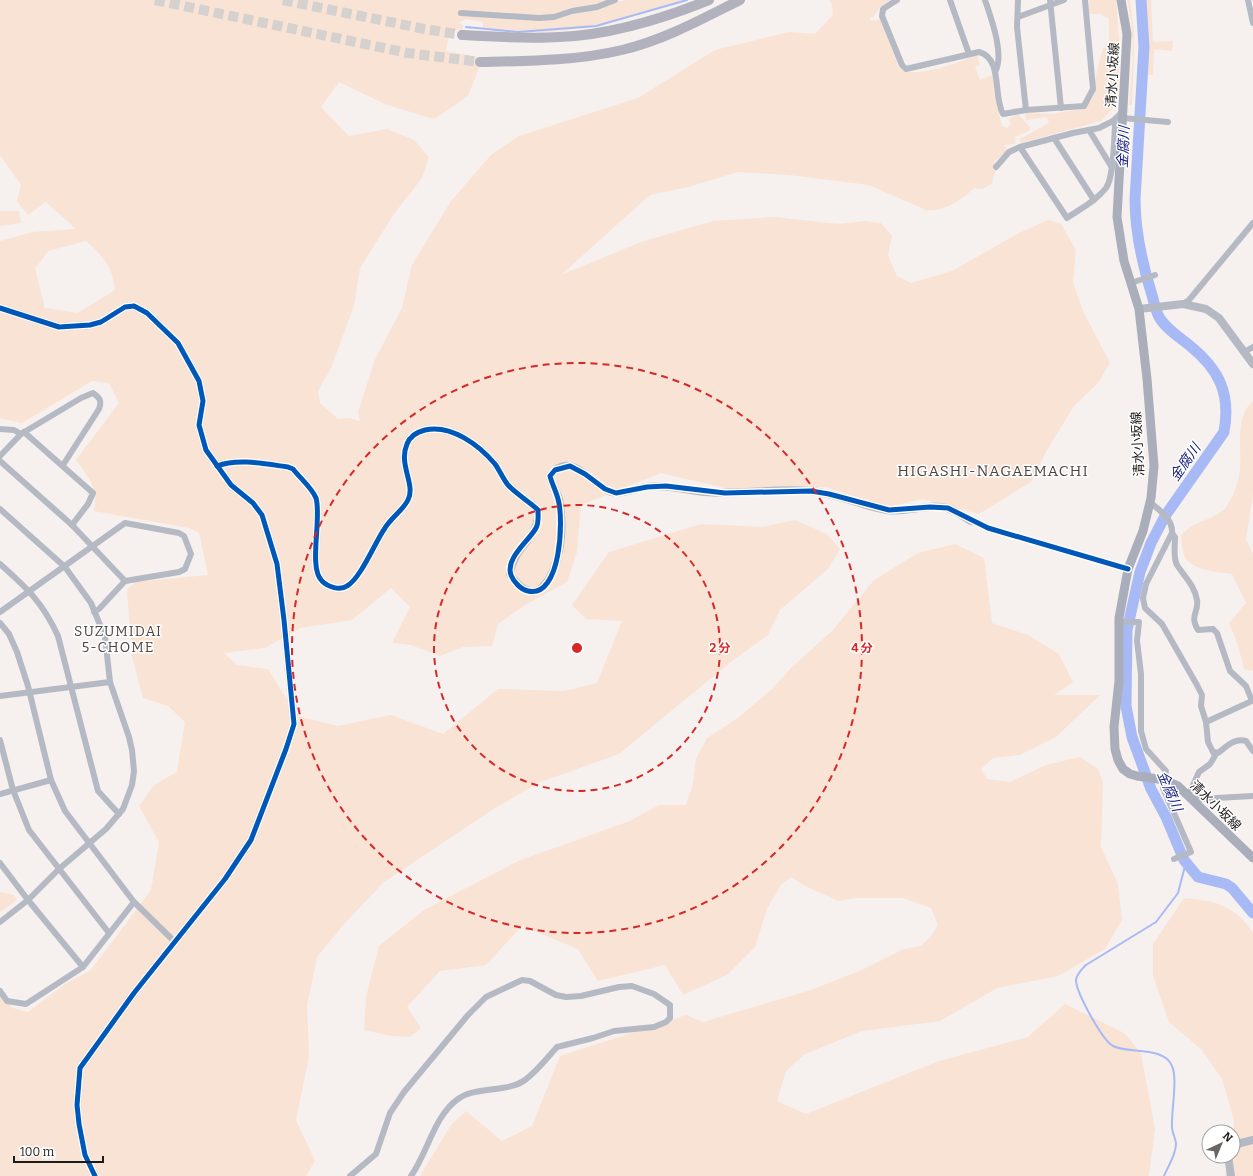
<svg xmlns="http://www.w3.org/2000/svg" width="1253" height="1176" font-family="Bitter,'Noto Sans JP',serif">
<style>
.green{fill:#f9e3d4;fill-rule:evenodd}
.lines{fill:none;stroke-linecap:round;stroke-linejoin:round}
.stream{stroke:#a8baf6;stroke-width:2}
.river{stroke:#a8baf6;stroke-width:11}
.trunk-tunnel{stroke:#d5d1ce;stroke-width:10;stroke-dasharray:10 5;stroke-linecap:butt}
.minor{stroke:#b5b9c4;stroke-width:6}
.tertiary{stroke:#b5b9c4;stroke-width:8}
.secondary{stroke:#aaadba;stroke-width:9}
.trunk{stroke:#b1b2be;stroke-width:10}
.cycleway-casing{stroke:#fff;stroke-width:8}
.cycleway{stroke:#0057b8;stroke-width:5}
.ring{fill:none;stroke:#d62828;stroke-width:2;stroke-dasharray:7 5}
.labels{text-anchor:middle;stroke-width:3;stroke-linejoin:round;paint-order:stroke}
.street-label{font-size:13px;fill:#1d1a18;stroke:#fff}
.water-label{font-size:14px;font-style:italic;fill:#141b7c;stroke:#fff}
.neighbourhood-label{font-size:14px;letter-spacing:1px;fill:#4c4541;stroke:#fff}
.quarter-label{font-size:15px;letter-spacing:1px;fill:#4c4541;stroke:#fff}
.centre{fill:#d62828;stroke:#fff;stroke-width:2}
.ring-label{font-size:12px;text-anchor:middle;font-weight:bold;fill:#d62828;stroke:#fff;stroke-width:3;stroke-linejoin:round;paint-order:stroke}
</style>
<rect width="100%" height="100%" fill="#f6f1ee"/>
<g class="green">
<path d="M0,0H613L552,16L464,11L459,12L460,15L502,19L558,18L625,0H682C637,16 589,30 542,32C522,33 502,30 483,29V22L466,19L459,23L463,25V29L450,31L446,51L483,58L468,96L434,119L387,105L339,82L321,107L349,136L387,129L414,140L429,157L422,178L394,214L360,268L354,306L331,368L318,391L320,403L338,419L349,418L360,421L358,412L375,359L402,308L412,265L451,201L491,155L519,136L638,98L715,50L789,32L815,34L833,15L832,5L829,0H891L880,7L873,17L870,18V20L877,21L880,18L881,19L899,68C915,80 960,62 977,55L980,65L975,67L980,80L993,75L997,107L1002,126L1007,128L1011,125L1009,119L1018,114L1030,127V130L1014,138L1016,139L1015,144L1004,145L1008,150L994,162L996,171L993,177L992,184L982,189L974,188C961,200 945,212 926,210L869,185L789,175L738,172L688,187L650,195L561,275L641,242L713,221L774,217L838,224L865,221L881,223L892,236L888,255L897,276L911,283L952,271L1019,233L1048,220L1061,224L1076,250L1073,283L1083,311L1110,363L1098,383L1074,406L1047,450L1031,482L979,514L922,499L888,507L825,487L733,490L661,473L581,505L577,552L567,582L525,605L498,624L492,646L463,647L440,656L411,645L392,643L410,607L391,588L352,620L300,628L265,648L224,653L237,665L268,669L297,716L338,726L391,715L443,734L498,689L564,691L597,683L622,621L586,619L572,605L609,552L701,524L763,527L795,520L827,534L840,549L828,569L780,610L768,635L732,661L619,754L538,783L492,810L384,882L345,923L317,957L307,1006L309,1057L296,1120L315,1161L306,1176H0V997L13,1008L28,1012L65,984L91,970L151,890L159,842L139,806L154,785L177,772L185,722L168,706L143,698L132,656L127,589L136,582L208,575L199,533L189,528L94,511C99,488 89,478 76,460L119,403L109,383L92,381L22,423L0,418V241L33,232L76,229L46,202L28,215L17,201L21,185L0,155ZM86,241C104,257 112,266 115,290L78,313L45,308L35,269L48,251Z"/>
<path d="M1089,0H1116L1120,51L1117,103L1101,121L1021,143L1020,139L1049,123L1047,117L1026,120L1025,113L1052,114L1082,109L1090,102L1095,93V81L1100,58L1103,49L1109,41V19L1101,14H1089Z"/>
<path d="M1127,0H1130L1134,31V53L1132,105H1129C1132,71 1136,34 1127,0Z"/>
<path d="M1145,0H1151L1153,42L1173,41L1172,51L1154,49L1153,75H1148V42Z"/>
<path d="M0,211H19L21,223L0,226Z"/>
<path d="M1253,401V494L1246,539L1253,554V671L1244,669L1238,645L1229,623L1246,603L1232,574C1219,572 1193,571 1185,557C1182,551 1182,542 1181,535C1186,531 1190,526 1196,524C1207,518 1219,517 1227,506C1234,495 1239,481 1240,468C1242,448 1234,417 1253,401Z"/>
<path d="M955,544L984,558L992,623L1028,635L1059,654L1073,682L1054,695H1100L1056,737L1020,755L993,758L981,769L987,779L1010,782L1046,765L1080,757L1098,769L1103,783L1101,847L1118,884L1122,920L1105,949L1058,976L997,988L940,1021L862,1031L805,1054L786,1071L777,1101L806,1114L939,1061L1028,1037L1065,1004L1124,1033L1141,1053L1155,1129L1149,1176H420L451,1125L466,1111L502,1141L532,1126L560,1056L686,1015L703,1022L811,990L864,969L904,949L921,946L931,936L938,925L931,908L903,898H855L838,901L805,886L791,877L781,885L767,909L755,947L727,975L683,995L665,965L598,981L578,949L522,926L486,965L440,971L407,1007L421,1028L410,1037L391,1036L364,1030L366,997L379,946L424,910L518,861L630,821L659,805H686L693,784L696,759L707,738L738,718L772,689L792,667L832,631L874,580L918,553Z"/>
<path d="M0,892L14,895L17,900L0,912Z"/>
<path d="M1184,898C1214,900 1236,906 1253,933V1176H1225L1229,1156H1233L1234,1120L1222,1079L1202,1050L1169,1022L1153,976V944Z"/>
</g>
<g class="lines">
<g class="stream">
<path d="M466,27L518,32L596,26L687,0"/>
<path d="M1164,1176C1168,1166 1176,1155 1176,1144C1176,1139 1172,1133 1172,1127C1171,1111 1178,1079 1172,1066C1164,1046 1128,1054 1113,1046C1102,1040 1076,992 1076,980C1077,973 1082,969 1086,965L1156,922L1178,893L1185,866L1189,867"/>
</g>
<path class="river" d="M1141,0L1144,47L1135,199C1135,233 1142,263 1152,295C1154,302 1156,314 1161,320C1168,330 1179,337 1189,345C1219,369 1231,393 1224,432L1165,516L1151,543L1140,572L1127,630L1126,706L1132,737L1151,789L1166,817L1184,860L1198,877L1226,884L1232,888L1253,913"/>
<g class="trunk-tunnel">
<path d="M155,0L408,53L480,62"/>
<path d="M283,0L419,28L462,35"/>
</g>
<g class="minor">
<path d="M897,0L883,9L882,16L902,65L906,69L979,52C1003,58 993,97 1003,114L1026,110L1084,106L1093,89L1085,0"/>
<path d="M950,0L969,54"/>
<path d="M985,0C991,18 1005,55 995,72"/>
<path d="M1018,0L1017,27L1026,110"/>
<path d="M1050,0L1061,108"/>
<path d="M1248,0L1253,23"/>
<path d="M461,13L539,18L554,17L572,11L597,7L615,0"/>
<path d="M1018,17L1064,0"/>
<path d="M1123,118L1168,122"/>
<path d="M1089,130L1111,166"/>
<path d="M1054,138L1094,200"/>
<path d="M1020,147L1067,218C1080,209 1096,201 1106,188C1114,177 1114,140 1115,125L1113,121L1123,111"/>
<path d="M996,167L1009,152L1020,147L1073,133L1099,128L1113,121"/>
<path d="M1131,283L1155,275"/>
<path d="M1183,304L1189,300L1253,223"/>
<path d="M1244,352L1253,347"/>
<path d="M0,429L14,430L21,434"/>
<path d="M24,432L93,493L88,504L72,525"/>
<path d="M0,456L21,434L81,398L93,393C100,398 102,401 99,409L63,465"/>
<path d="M0,461L72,525L125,581"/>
<path d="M1150,502C1160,511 1173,519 1172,533L1146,584L1143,598L1145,608L1162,624L1197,685L1202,695L1201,706L1206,722L1208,742L1215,756L1210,764L1199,772L1188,796L1198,799L1253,796"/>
<path d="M0,509L65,567L91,603L105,637L110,682L129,737L132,750L134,771L132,785L123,809L106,829L59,869L28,900L0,922"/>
<path d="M971,521L988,528L1128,569"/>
<path d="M1172,533L1175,537C1175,544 1173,558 1177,565C1184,576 1195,586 1197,600C1199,613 1189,615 1198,630L1213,629L1217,633L1230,671L1246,686L1252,701L1206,722"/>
<path d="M0,564C27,588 43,603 58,636L98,791L119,814"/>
<path d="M0,612L125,523L179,533L184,536L191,554L185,569L179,572L125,581L99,609L94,612"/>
<path d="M1119,618L1120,622H1139L1137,641L1141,674V731L1146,749L1166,771L1163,788L1191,852L1174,859"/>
<path d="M0,623L9,634L17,652L28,686L51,780L65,811L134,902L175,942"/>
<path d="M0,696L110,682"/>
<path d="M0,740L13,790L29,830L109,933"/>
<path d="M1214,752L1218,753C1227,746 1234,738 1246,741L1253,751"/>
<path d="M0,794L51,780"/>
<path d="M0,863L28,900L83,967"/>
<path d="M0,991L7,1001L26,1004L83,967L134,902"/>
<path d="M350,1176L376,1154L390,1113L404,1092L468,1015L486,997L522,980L530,981L556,995L566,997L581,996L619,987L632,986L654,994L670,1005V1018L666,1022L654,1027L614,1031L593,1038L557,1047C547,1058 537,1071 525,1080C507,1093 475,1086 458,1099C434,1116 428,1152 411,1176"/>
</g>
<g class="tertiary">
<path d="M0,308L59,327L90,325L101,322L125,307L134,306L147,313L178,343L199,381L203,401L199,425L206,450L231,485L253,503L262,515L277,564L284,620L294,724L286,749L251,840L225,879L134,993L80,1068L77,1105L79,1124L85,1155L95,1176"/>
<path d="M1139,309L1183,304L1206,309L1219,318L1253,364"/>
<path d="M217,466C238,458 266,464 288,467L293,469C300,478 312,488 316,498C322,518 308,568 322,581C328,587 340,591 347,586C361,578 375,542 385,528C391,518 403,510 408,500C416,484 398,465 407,444C410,436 417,432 425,430C451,424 479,445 495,464C500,471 503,479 508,485C517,495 529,501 538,510C540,540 513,545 510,574C540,619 559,566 561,537C562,526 561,510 559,499C556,491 552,484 550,476C571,448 591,485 611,492C622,495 636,488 647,487C666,484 685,490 704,492C740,495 775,488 810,491C837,493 861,506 887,510C907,513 927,503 947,508C955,510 964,517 971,521"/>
<path d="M1233,1145L1253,1140"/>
<path d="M1228,1156L1231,1176"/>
</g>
<path class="secondary" d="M1121,0L1127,34L1117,217L1124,261L1139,309L1147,379L1154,466L1151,498L1143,531L1128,569L1119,618V681L1114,727L1115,749L1118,760L1123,769L1130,774L1137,776L1165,780L1178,786L1253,858"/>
<g class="trunk">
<path d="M462,35C495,37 527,39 559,37C610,35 662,19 709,0"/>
<path d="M480,62C527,61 576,61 622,50C664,40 702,19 740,0"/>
</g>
<defs>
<g id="cycleway">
<path d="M0,308L59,327L90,325L101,322L125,307L134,306L147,313L178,343L199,381L203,401L199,425L206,450L231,485L253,503L262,515L277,564L284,620L294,724L286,749L251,840L225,879L134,993L80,1068L77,1105L79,1124L85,1155L95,1176"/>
<path d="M217,466C238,458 266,464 288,467L293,469C300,478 312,488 316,498C322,518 308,568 322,581C328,587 340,591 347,586C361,578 375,542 385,528C391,518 403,510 408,500C416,484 398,465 407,444C410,436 417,432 425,430C451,424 479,445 495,464C500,471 503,479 508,485C517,495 529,501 538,510C538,516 539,523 536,528C529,541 505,558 511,575C513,581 521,590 528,591C561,599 564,519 558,499C556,491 552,484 550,476L555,470L570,466L585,474L605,489L616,493L647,487L666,486L725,493L811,491L829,494L889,510L930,507L948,508L988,528L1128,569"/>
</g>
</defs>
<use href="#cycleway" class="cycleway-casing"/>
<use href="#cycleway" class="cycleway"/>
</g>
<g class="ring">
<circle cx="577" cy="648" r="143"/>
<circle cx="577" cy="648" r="285"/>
</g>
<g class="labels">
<g class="street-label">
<text transform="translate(1112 75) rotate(-87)" y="5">清水小坂線</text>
<text transform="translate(1137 444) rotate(-93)" y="5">清水小坂線</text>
<text transform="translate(1216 805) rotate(44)" y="5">清水小坂線</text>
</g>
<g class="water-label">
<text transform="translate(1123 147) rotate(-87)" y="5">金腐川</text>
<text transform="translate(1185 462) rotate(-55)" y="5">金腐川</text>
<text transform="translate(1170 791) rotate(67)" y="5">金腐川</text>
</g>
<g class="neighbourhood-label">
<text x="118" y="636">SUZUMIDAI<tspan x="118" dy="16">5-CHOME</tspan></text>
</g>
<g class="quarter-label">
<text x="993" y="476">HIGASHI-NAGAEMACHI</text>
</g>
</g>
<circle cx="577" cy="648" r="6" class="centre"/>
<g class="ring-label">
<text x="720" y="652">2 分</text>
<text x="862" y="652">4 分</text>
</g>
<g transform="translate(1221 1144) rotate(44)"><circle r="19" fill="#ffffff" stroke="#a5a3a3"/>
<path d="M0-3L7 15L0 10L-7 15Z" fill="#696563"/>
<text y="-6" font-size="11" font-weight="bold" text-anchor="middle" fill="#1d1a18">N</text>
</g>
<path d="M14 1156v6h89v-6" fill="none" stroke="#1d1a18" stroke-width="2"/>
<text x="20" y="1156" font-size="12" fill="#1d1a18" stroke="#ffffff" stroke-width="3" paint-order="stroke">100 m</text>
</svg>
